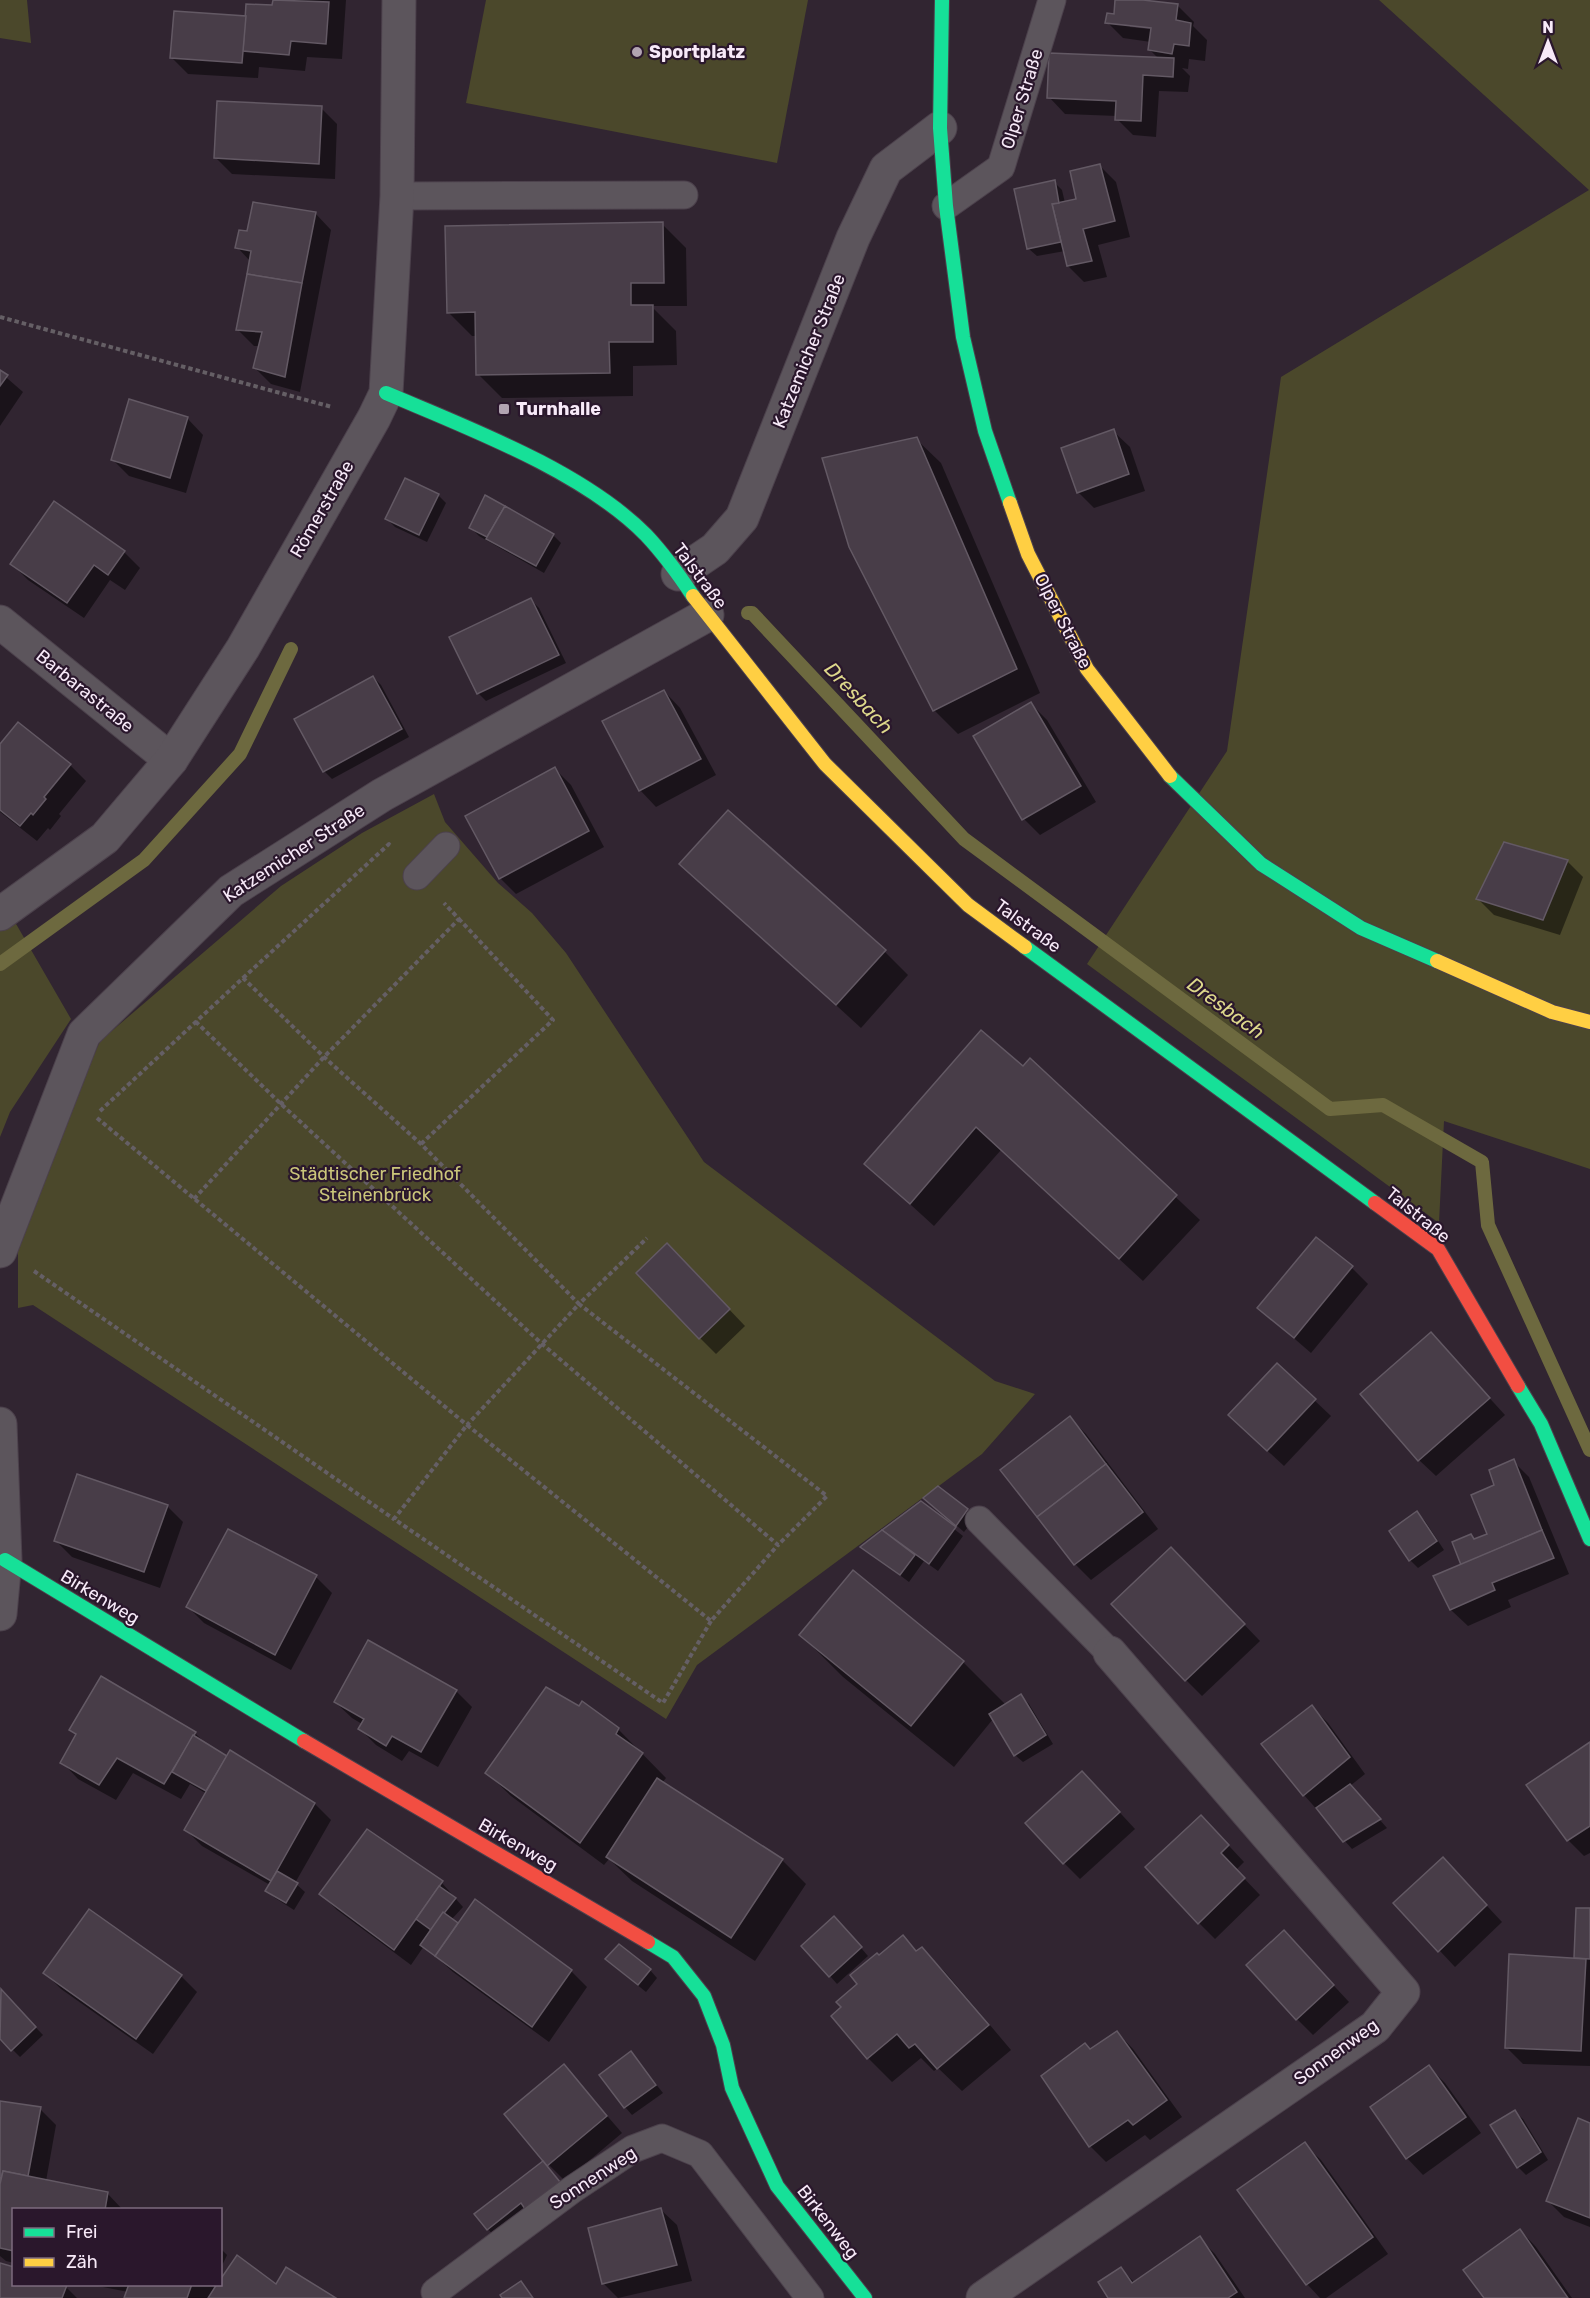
<svg xmlns="http://www.w3.org/2000/svg" width="1590" height="2298" font-family="Rubik,sans-serif">
<style>
.green{fill:#4b482b}
.shadow{fill:#0007;fill-rule:evenodd}
.lines{fill:none;stroke-linecap:round;stroke-linejoin:round}
.stream{stroke:#6d693f;stroke-width:14}
.building{fill:#483d48;stroke:#635964;stroke-width:1.5}
.lane-casing{stroke:#4c414c;stroke-width:29}
.street-casing{stroke:#4c414c;stroke-width:35}
.fast-casing{stroke:#4c414c;stroke-width:16}
.slow-casing{stroke:#4c414c;stroke-width:16}
.jam-casing{stroke:#4c414c;stroke-width:16}
.path{stroke:#655f65;stroke-width:4;stroke-dasharray:4.5 3;stroke-linecap:butt}
.lane{stroke:#5c555c;stroke-width:27}
.street{stroke:#5c555c;stroke-width:33}
.fast{stroke:#16e098;stroke-width:14}
.slow{stroke:#ffcf43;stroke-width:14}
.jam{stroke:#f24e42;stroke-width:14}
.poi-dot{fill:#b2a4b2;stroke:#2a172c;stroke-width:2}
.labels{text-anchor:middle;stroke-width:4.5;stroke-linejoin:round;paint-order:stroke}
.poi-label{font-size:18px;font-weight:bold;fill:#f7e9f8;stroke:#2a172c;text-anchor:start}
.street-label{font-size:18px;fill:#f7e9f8;stroke:#2a172c}
.park-label{font-size:18px;fill:#cbc67a;stroke:#2a172c}
.water-label{font-size:20px;font-style:italic;fill:#ddd88b;stroke:#2a172c}
</style>
<rect width="100%" height="100%" fill="#312531"/>
<g class="green">
<path d="M0,0H27L31,43L0,38Z"/>
<path d="M486,0H808L777,163L466,103Z"/>
<path d="M1379,0H1590V1169L1444,1121L1439,1223L1087,964L1227,751L1281,377L1589,190Z"/>
<path d="M434,794L445,822L498,883L532,913L566,953L704,1162L995,1381L1035,1394L982,1454L697,1665L666,1719L33,1305L18,1308V1242L57,1141L100,1041L281,886L362,833Z"/>
<path d="M8,910L71,1019L10,1112L0,1137V914Z"/>
</g>
<g class="shadow">
<path d="M274,0H346L342,59L307,57L305,71L259,67L258,78L188,74L172,58L247,18L274,7Z"/>
<path d="M1117,0L1177,5L1194,22L1193,26L1207,40L1205,61L1189,59L1188,69L1182,68L1190,76L1188,92L1159,91L1156,137L1133,135L1117,119V116L1065,114L1049,97L1159,59L1150,50L1151,42L1123,38L1107,22L1115,16ZM1130,24L1159,27L1158,30L1130,27Z"/>
<path d="M321,108L337,124L335,179L232,174L216,158Z"/>
<path d="M1100,166L1116,182L1130,237L1098,245L1107,277L1084,282L1068,266L1065,251L1037,256L1029,249L1054,182L1062,190L1065,203L1078,200Z"/>
<path d="M315,213L331,230L300,392L271,384L255,368L260,346H254L238,330L250,261L237,247L248,233Z"/>
<path d="M662,224L686,248L687,306H654V309L676,331L677,365L633,366V396L502,398L478,374L477,336H472L448,312Z"/>
<path d="M0,372L23,392L0,426Z"/>
<path d="M187,418L203,435L186,493L129,476L113,460Z"/>
<path d="M1113,431L1130,447L1145,491L1094,508L1078,492Z"/>
<path d="M916,439L941,463L1040,693L958,734L934,710Z"/>
<path d="M438,495L446,503L427,542L395,527L387,519Z"/>
<path d="M486,498L553,535L561,543L544,573L479,536L471,528Z"/>
<path d="M124,552L140,568L125,590L110,580L84,618L28,580L12,564Z"/>
<path d="M531,600L539,608L566,663L486,701L478,693Z"/>
<path d="M373,677L381,685L409,737L332,779L324,771Z"/>
<path d="M664,691L680,708L716,775L656,807L640,790Z"/>
<path d="M1031,704L1047,720L1096,802L1040,835L1024,819Z"/>
<path d="M18,724L70,765L86,781L59,814L61,816L50,830L48,828L37,841L0,812V747Z"/>
<path d="M555,769L571,785L604,847L516,894L500,878Z"/>
<path d="M1567,861L1583,877L1560,935L1494,915L1478,899Z"/>
<path d="M682,864L885,952L908,975L861,1028Z"/>
<path d="M1030,1060L1200,1220L1143,1281L1001,1150L934,1226L866,1164L1023,1068Z"/>
<path d="M683,1261L745,1326L716,1354L700,1338Z"/>
<path d="M1352,1268L1368,1284L1311,1353L1259,1308Z"/>
<path d="M1431,1334L1505,1415L1436,1476L1419,1460Z"/>
<path d="M1277,1365L1331,1416L1284,1466L1246,1431Z"/>
<path d="M1070,1418L1086,1434L1158,1529L1091,1580L1075,1564Z"/>
<path d="M1513,1461L1529,1477L1569,1574L1508,1600L1511,1607L1468,1626L1451,1610L1435,1577L1463,1565L1489,1535L1496,1486Z"/>
<path d="M921,1503L963,1536L938,1571L924,1561L909,1582L862,1547Z"/>
<path d="M933,1505L967,1510L975,1518L964,1532Z"/>
<path d="M167,1506L183,1522L160,1588L72,1557L56,1541Z"/>
<path d="M1417,1513L1425,1521L1444,1550L1418,1568L1410,1560Z"/>
<path d="M1187,1565L1260,1641L1202,1696L1186,1680Z"/>
<path d="M316,1577L332,1593L291,1670L204,1623L188,1607Z"/>
<path d="M801,1635L963,1662L1006,1705L1021,1696L1029,1704L1053,1744L1023,1762L1015,1755L993,1719L954,1767L843,1677Z"/>
<path d="M456,1691L472,1707L438,1767L409,1751L402,1761L376,1745L360,1729L362,1724L352,1718L335,1702Z"/>
<path d="M1312,1707L1328,1723L1365,1774L1350,1786L1387,1828L1352,1849L1304,1795Z"/>
<path d="M618,1729L666,1778L662,1783L782,1860L806,1884L755,1961L632,1881L609,1859L604,1865L511,1796L487,1773Z"/>
<path d="M71,1730L195,1733L209,1747L226,1757L231,1752L315,1804L331,1820L295,1883L305,1892L294,1910L275,1898L267,1891L270,1885L202,1846L186,1830L207,1794L190,1784L181,1799L133,1773L116,1800L78,1779L62,1762L77,1736Z"/>
<path d="M1590,1744V1853L1584,1856L1568,1840Z"/>
<path d="M1098,1789L1135,1829L1080,1879L1064,1863Z"/>
<path d="M1217,1833L1244,1862L1236,1870L1260,1895L1215,1939L1199,1923Z"/>
<path d="M1459,1876L1502,1922L1455,1967L1395,1903Z"/>
<path d="M442,1883L463,1907L451,1920L458,1925L571,1971L587,1987L549,2042L453,1972L424,1946L411,1965L337,1910L321,1894Z"/>
<path d="M1590,1909V2066L1523,2064L1507,2048L1579,1960L1576,1957Z"/>
<path d="M842,1926L868,1956L837,1984L830,1976Z"/>
<path d="M1284,1932L1349,2002L1313,2035L1297,2019Z"/>
<path d="M903,1937L918,1952L922,1949L946,1973L1011,2050L962,2091L938,2068L934,2071L921,2058L892,2082L868,2058L833,2016L843,2007L879,1957Z"/>
<path d="M615,1967L650,1970L657,1978L646,1992Z"/>
<path d="M45,1973L181,1976L197,1992L153,2054L61,1989Z"/>
<path d="M1,1991L43,2035L20,2057L0,2037Z"/>
<path d="M1117,2032L1133,2049L1182,2117L1150,2140L1145,2135L1106,2162L1090,2146V2051Z"/>
<path d="M631,2053L663,2093L632,2115L625,2107Z"/>
<path d="M564,2066L622,2133L565,2181L549,2165Z"/>
<path d="M1429,2067L1445,2083L1481,2133L1423,2175L1407,2158L1372,2107Z"/>
<path d="M0,2103L40,2109L56,2125L46,2181L107,2193L123,2210H14V2263L6,2261L0,2256Z"/>
<path d="M1515,2112L1523,2119L1548,2160L1526,2175L1518,2167Z"/>
<path d="M1590,2125V2227L1564,2217L1548,2201Z"/>
<path d="M1304,2144L1321,2160L1388,2254L1326,2298H1320L1307,2284Z"/>
<path d="M543,2163L566,2190L495,2237L488,2229Z"/>
<path d="M660,2209L677,2225L692,2281L618,2298L603,2283Z"/>
<path d="M1520,2230L1536,2247L1572,2298H1486Z"/>
<path d="M1199,2238L1215,2254L1245,2298H1110L1121,2269L1135,2283Z"/>
<path d="M220,2248L227,2255L220,2270Z"/>
<path d="M0,2265L14,2284H60L66,2287L77,2298H0Z"/>
<path d="M88,2284H215L211,2294L276,2286L333,2298H126L128,2292Z"/>
</g>
<g class="lines">
<g class="stream">
<path d="M748,613H752L964,839L1330,1109L1383,1105L1482,1162L1488,1225L1590,1450"/>
<path d="M0,964L144,860L240,754L291,649"/>
</g>
</g>
<g class="building">
<path d="M273,0L329,2L326,44L291,41L289,55L243,51L246,4L272,5Z"/>
<path d="M1115,0H1143L1178,4L1176,20L1191,23L1189,46L1174,44L1172,54L1148,50L1151,28L1105,23L1107,13L1114,14Z"/>
<path d="M174,11L246,16L242,63L170,58Z"/>
<path d="M1049,53L1174,58L1173,77L1143,75L1141,121L1115,120L1116,101L1047,98Z"/>
<path d="M217,101L322,106L319,164L214,158Z"/>
<path d="M1100,164L1115,221L1083,229L1092,261L1067,266L1052,204L1076,199L1070,171Z"/>
<path d="M1055,180L1059,203L1052,204L1061,242L1027,249L1014,189Z"/>
<path d="M253,202L316,212L302,283L247,274L251,251L235,248L239,230L247,231Z"/>
<path d="M663,222L664,283H631V305H653V342H609L610,373L476,375L475,312L447,313L445,226Z"/>
<path d="M247,274L302,283L285,377L253,368L262,332L236,330Z"/>
<path d="M0,370L8,375L0,386Z"/>
<path d="M129,399L188,417L170,478L111,460Z"/>
<path d="M1114,429L1129,474L1077,493L1061,448Z"/>
<path d="M917,437L1017,669L933,711L849,547L822,458Z"/>
<path d="M405,478L439,494L419,535L385,519Z"/>
<path d="M485,495L505,506L487,537L469,528Z"/>
<path d="M54,501L125,551L108,575L94,565L67,603L10,564Z"/>
<path d="M505,506L554,534L536,566L486,539Z"/>
<path d="M531,598L559,655L477,694L449,637Z"/>
<path d="M373,676L402,729L323,772L294,719Z"/>
<path d="M664,690L701,759L639,791L602,721Z"/>
<path d="M1031,702L1081,786L1022,820L973,736Z"/>
<path d="M18,722L71,764L44,797L46,799L33,815L31,813L20,826L0,810V744Z"/>
<path d="M555,767L589,831L499,879L465,816Z"/>
<path d="M728,810L886,950L836,1005L679,864Z"/>
<path d="M1504,842L1568,860L1543,920L1476,899Z"/>
<path d="M981,1030L1023,1066L1030,1058L1177,1195L1119,1259L976,1127L910,1204L864,1164Z"/>
<path d="M1316,1237L1353,1266L1294,1338L1257,1308Z"/>
<path d="M667,1243L730,1309L699,1339L636,1273Z"/>
<path d="M1431,1332L1490,1398L1418,1461L1360,1394Z"/>
<path d="M1277,1363L1316,1399L1267,1451L1228,1415Z"/>
<path d="M1070,1416L1106,1464L1037,1517L1000,1470Z"/>
<path d="M1514,1459L1542,1530L1461,1565L1452,1542L1471,1534L1474,1539L1487,1534L1471,1495L1494,1485L1489,1470Z"/>
<path d="M1106,1464L1143,1512L1074,1565L1037,1517Z"/>
<path d="M77,1474L168,1505L144,1572L54,1541Z"/>
<path d="M938,1486L968,1509L956,1526L923,1498Z"/>
<path d="M921,1501L956,1527L929,1564L882,1530Z"/>
<path d="M1417,1511L1437,1541L1409,1561L1389,1531Z"/>
<path d="M228,1529L317,1575L275,1655L186,1607Z"/>
<path d="M882,1530L915,1555L900,1575L860,1547Z"/>
<path d="M1542,1530L1554,1558L1492,1583L1495,1590L1450,1610L1433,1576Z"/>
<path d="M1171,1547L1245,1624L1185,1681L1111,1604Z"/>
<path d="M853,1570L964,1661L911,1726L799,1635Z"/>
<path d="M368,1640L457,1690L421,1752L392,1736L386,1746L358,1729L364,1719L334,1702Z"/>
<path d="M101,1676L196,1732L164,1784L117,1758L99,1785L60,1763L76,1734L69,1730Z"/>
<path d="M546,1687L579,1706L582,1701L619,1728L616,1734L643,1753L580,1843L485,1773Z"/>
<path d="M1021,1694L1046,1735L1014,1756L989,1714Z"/>
<path d="M1312,1705L1350,1757L1303,1796L1261,1744Z"/>
<path d="M193,1735L227,1756L206,1791L172,1772Z"/>
<path d="M1590,1742V1826L1567,1841L1526,1785Z"/>
<path d="M230,1750L315,1803L271,1881L184,1830Z"/>
<path d="M1082,1771L1120,1812L1063,1864L1025,1823Z"/>
<path d="M657,1778L783,1859L731,1938L606,1857Z"/>
<path d="M1350,1784L1381,1819L1343,1842L1316,1808Z"/>
<path d="M1201,1815L1229,1845L1221,1853L1245,1878L1198,1924L1145,1867Z"/>
<path d="M367,1829L443,1881L394,1950L319,1894Z"/>
<path d="M1443,1857L1487,1905L1438,1952L1393,1903Z"/>
<path d="M277,1871L298,1883L286,1903L265,1891Z"/>
<path d="M439,1886L456,1898L431,1930L416,1919Z"/>
<path d="M475,1899L572,1970L532,2027L435,1956Z"/>
<path d="M1576,1908H1590V1959L1574,1958Z"/>
<path d="M89,1909L182,1975L136,2039L43,1973Z"/>
<path d="M443,1912L458,1923L435,1956L420,1945Z"/>
<path d="M834,1916L862,1947L829,1977L801,1946Z"/>
<path d="M1284,1930L1334,1985L1296,2020L1246,1965Z"/>
<path d="M903,1935L916,1951L922,1947L989,2025L937,2069L915,2044L909,2048L897,2034L867,2059L831,2016L841,2007L836,2002L857,1984L850,1975L877,1953L879,1955Z"/>
<path d="M619,1944L651,1969L638,1985L605,1959Z"/>
<path d="M1509,1954L1586,1959L1581,2051L1505,2048Z"/>
<path d="M1,1989L36,2027L11,2051L0,2039Z"/>
<path d="M1117,2031L1167,2100L1133,2125L1128,2120L1089,2147L1041,2076L1085,2043L1090,2049Z"/>
<path d="M631,2051L656,2085L624,2108L599,2075Z"/>
<path d="M564,2064L607,2116L547,2166L504,2114Z"/>
<path d="M1429,2065L1466,2117L1406,2159L1370,2107Z"/>
<path d="M0,2101L41,2107L28,2176L3,2171L0,2184Z"/>
<path d="M1515,2110L1541,2152L1517,2168L1490,2125Z"/>
<path d="M1578,2118L1590,2123V2218L1546,2201Z"/>
<path d="M1305,2142L1373,2237L1306,2285L1237,2190Z"/>
<path d="M543,2161L560,2182L525,2209L521,2203L487,2230L474,2214Z"/>
<path d="M3,2171L108,2192L105,2210H14V2251L0,2248V2184Z"/>
<path d="M661,2208L677,2265L602,2284L588,2228Z"/>
<path d="M1520,2229L1568,2298H1484L1463,2270Z"/>
<path d="M1200,2236L1237,2292L1228,2298H1108L1098,2282L1121,2267L1132,2283Z"/>
<path d="M237,2255L276,2284L286,2267L336,2298H208L217,2284H220V2280Z"/>
<path d="M0,2263L14,2267V2284L67,2285L62,2298H0Z"/>
<path d="M521,2281L533,2298H502L500,2295Z"/>
<path d="M129,2284H192L187,2298H124Z"/>
</g>
<g class="lines">
<defs>
<g id="lane">
<path d="M397,196L684,195"/>
<path d="M946,206L1001,167L1052,0"/>
<path d="M417,876L446,846"/>
<path d="M979,1520L1110,1653"/>
<path d="M435,2292L573,2189L633,2149L662,2138L700,2154L810,2298"/>
</g>
<g id="street">
<path d="M678,574L715,549L742,518L853,238L886,169L940,128"/>
<path d="M0,622L171,760"/>
<path d="M0,914L105,838L171,760L243,648L374,418L386,393L397,196L399,0"/>
<path d="M0,1251L84,1034L231,891L382,795L707,615"/>
<path d="M0,1424L5,1560L0,1614"/>
<path d="M983,2298L1375,2027L1403,1992L1110,1653"/>
</g>
<g id="fast">
<path d="M942,0L940,128L946,206L963,337L985,431L1010,503"/>
<path d="M386,393C468,428 583,471 646,535C663,553 679,575 693,596"/>
<path d="M1170,776L1261,864L1361,928L1437,961"/>
<path d="M1025,947L1375,1203"/>
<path d="M1518,1386L1541,1424L1590,1539"/>
<path d="M5,1560L304,1741"/>
<path d="M648,1942L673,1957L704,1996L723,2045L732,2088L777,2186L865,2298"/>
</g>
<g id="slow">
<path d="M1010,503L1028,554L1087,669L1170,776"/>
<path d="M693,596L825,764L968,905L1025,947"/>
<path d="M1437,961L1552,1012L1590,1022"/>
</g>
<g id="jam">
<path d="M1375,1203L1438,1249L1518,1386"/>
<path d="M304,1741L648,1942"/>
</g>
</defs>
<use href="#lane" class="lane-casing"/>
<use href="#street" class="street-casing"/>
<use href="#fast" class="fast-casing"/>
<use href="#slow" class="slow-casing"/>
<use href="#jam" class="jam-casing"/>
<g class="path">
<path d="M0,317L332,407"/>
<path d="M243,978L389,844L391,847"/>
<path d="M100,1111L243,978L324,1057L421,1144L579,1304L647,1238"/>
<path d="M97,1118L467,1425L579,1304L827,1496L778,1545L541,1343L281,1104L195,1021"/>
<path d="M421,1144L553,1020L459,919"/>
<path d="M194,1199L324,1057L459,919L444,903"/>
<path d="M34,1271L394,1519"/>
<path d="M711,1621L663,1703L394,1519L467,1425L711,1621L778,1545"/>
</g>
<use href="#lane" class="lane"/>
<use href="#street" class="street"/>
<use href="#fast" class="fast"/>
<use href="#slow" class="slow"/>
<use href="#jam" class="jam"/>
</g>
<g class="poi-dot">
<circle cx="637" cy="52" r="6"/>
<rect x="498" y="403" width="12" height="12" rx="3"/>
</g>
<g class="labels">
<g class="poi-label">
<text x="649" y="58">Sportplatz</text>
<text x="516" y="415">Turnhalle</text>
</g>
<g class="street-label">
<text transform="translate(1022 99) rotate(-73)" y="6">Olper Straße</text>
<text transform="translate(809 351) rotate(-68)" y="6">Katzemicher Straße</text>
<text transform="translate(322 509) rotate(-60)" y="6">Römerstraße</text>
<text transform="translate(700 576) rotate(53)" y="6">Talstraße</text>
<text transform="translate(1063 621) rotate(63)" y="6">Olper Straße</text>
<text transform="translate(85 691) rotate(39)" y="6">Barbarastraße</text>
<text transform="translate(294 853) rotate(-33)" y="6">Katzemicher Straße</text>
<text transform="translate(1028 926) rotate(36)" y="6">Talstraße</text>
<text transform="translate(1418 1215) rotate(39)" y="6">Talstraße</text>
<text transform="translate(100 1597) rotate(31)" y="6">Birkenweg</text>
<text transform="translate(518 1845) rotate(30)" y="6">Birkenweg</text>
<text transform="translate(1336 2052) rotate(-36)" y="6">Sonnenweg</text>
<text transform="translate(593 2178) rotate(-33)" y="6">Sonnenweg</text>
<text transform="translate(828 2222) rotate(52)" y="6">Birkenweg</text>
</g>
<g class="park-label">
<text x="375" y="1180">Städtischer Friedhof<tspan x="375" dy="21">Steinenbrück</tspan></text>
</g>
<g class="water-label">
<text transform="translate(859 698) rotate(47)" y="7">Dresbach</text>
<text transform="translate(1226 1008) rotate(36)" y="7">Dresbach</text>
</g>
</g>
<rect x="12" y="2208" width="210" height="78" fill="#2a172c" stroke="#7c6b7e" stroke-width="1.5"/>
<rect x="24" y="2228" width="30" height="9" fill="#16e098" stroke="#7c6b7e" stroke-width="1.5"/>
<text x="66" y="2238" font-size="18" fill="#f7e9f8">Frei</text>
<rect x="24" y="2258" width="30" height="9" fill="#ffcf43" stroke="#7c6b7e" stroke-width="1.5"/>
<text x="66" y="2268" font-size="18" fill="#f7e9f8">Zäh</text>
<g transform="translate(1548 42)" stroke="#2a172c" stroke-width="4.5" paint-order="stroke">
<path d="M0-4.5L10 22L0 15L-10 22Z" fill="#f7e9f8"/>
<text y="-9" font-size="16" font-weight="bold" text-anchor="middle" fill="#f7e9f8">N</text>
</g>
</svg>
